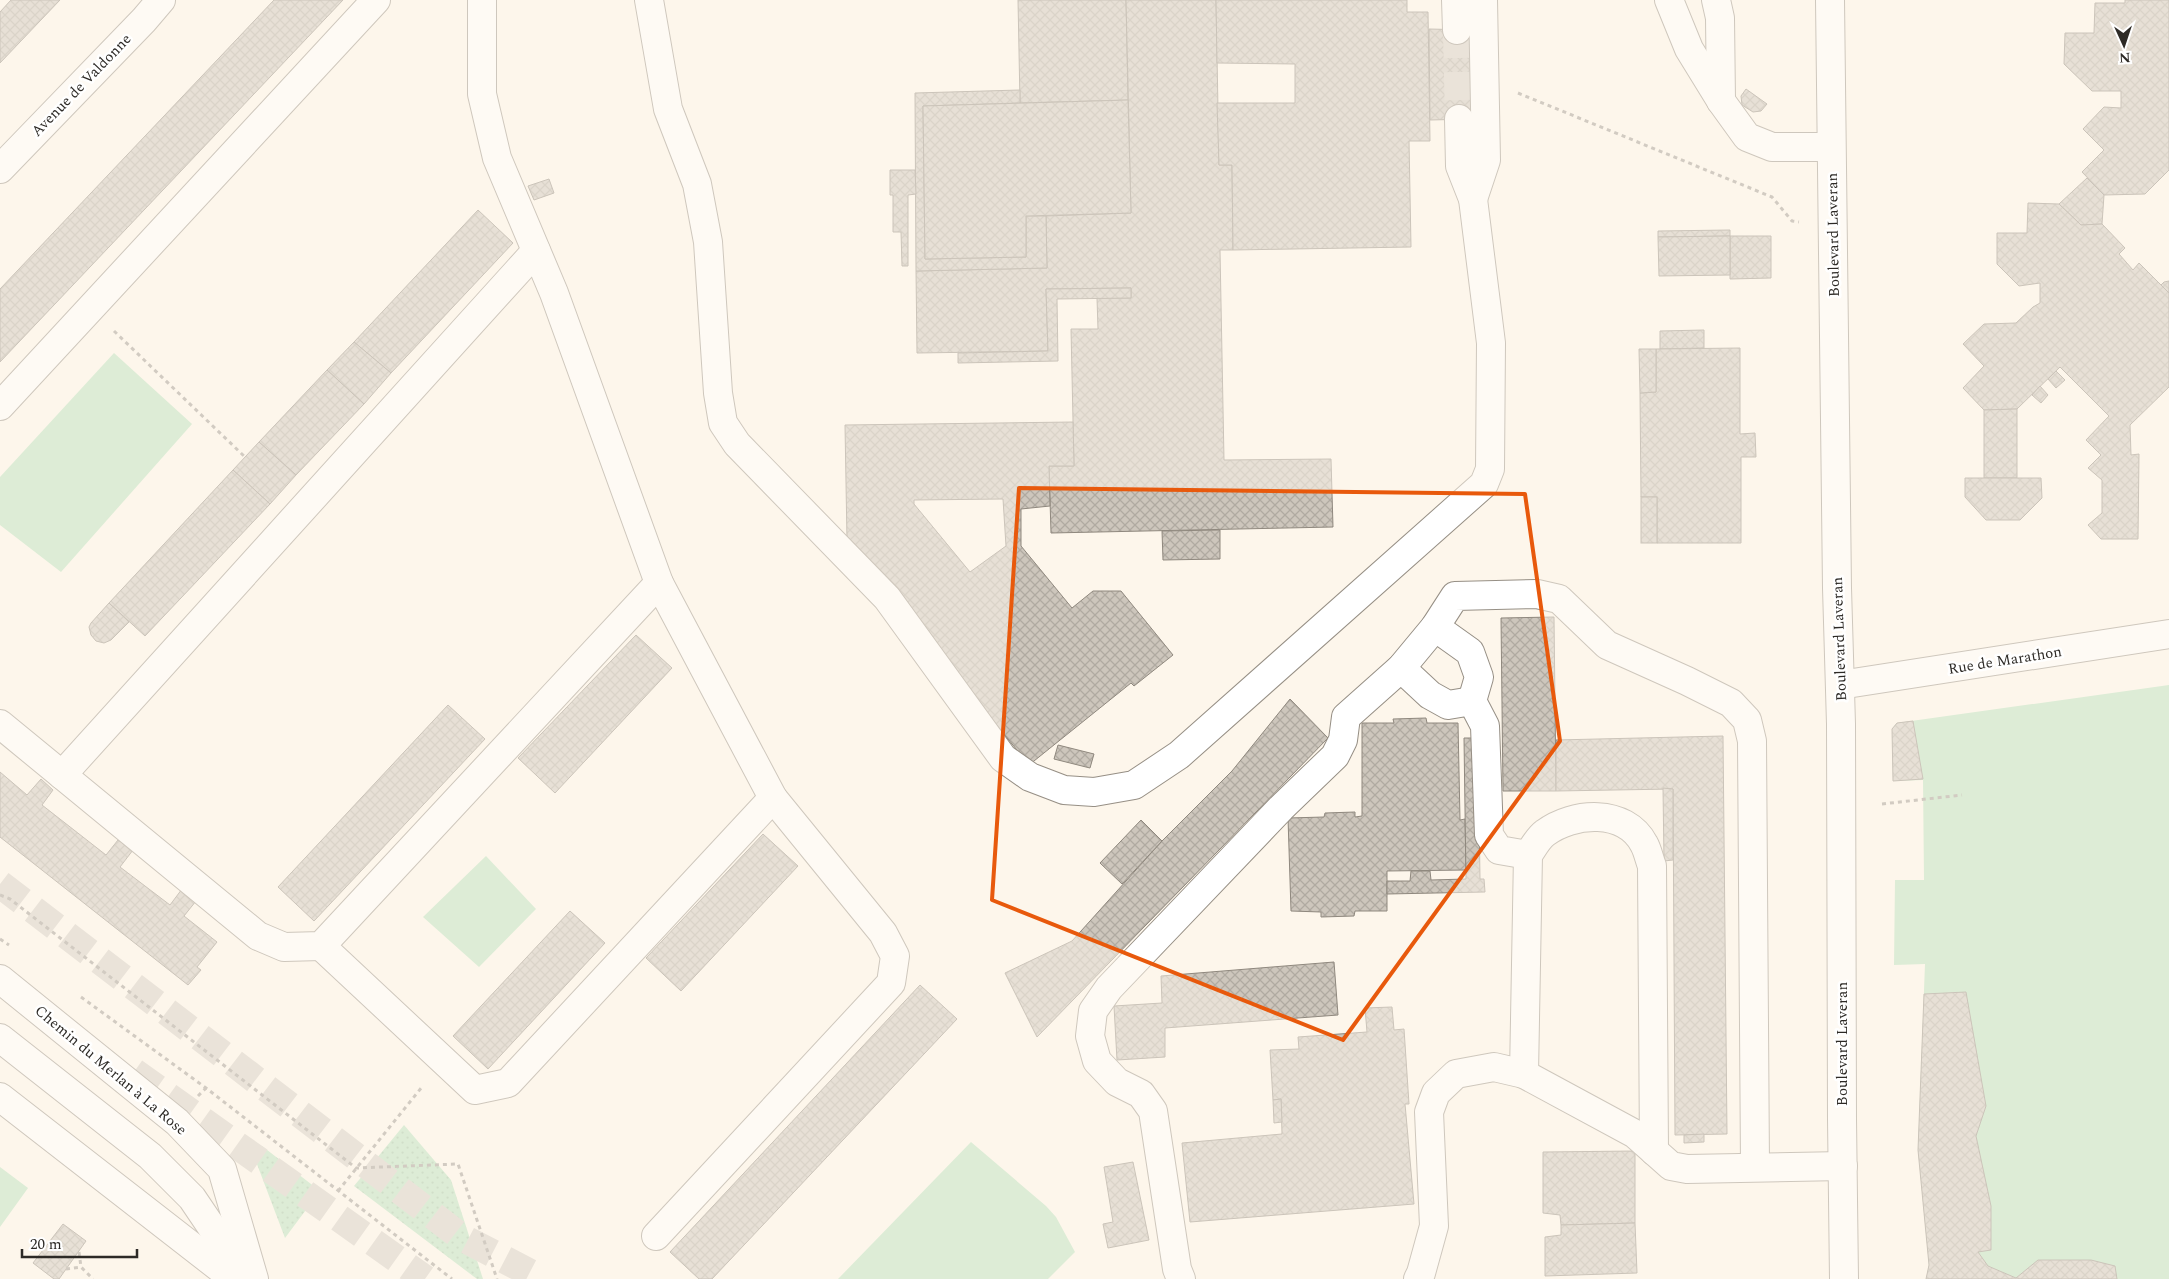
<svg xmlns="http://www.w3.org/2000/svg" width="2169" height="1279" font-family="Spectral,serif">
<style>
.grass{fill:url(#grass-dots)}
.green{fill:#b5e1bc}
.building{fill:url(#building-cross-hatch);stroke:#8f887e;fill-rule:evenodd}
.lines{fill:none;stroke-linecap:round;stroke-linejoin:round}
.minor-tunnel{stroke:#d3cdc4;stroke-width:28;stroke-dasharray:28 14;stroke-linecap:butt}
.highway-tunnel{stroke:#d3cdc4;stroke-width:28;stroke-dasharray:28 14;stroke-linecap:butt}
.minor-casing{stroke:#968f85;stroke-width:30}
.path{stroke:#9d9890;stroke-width:3;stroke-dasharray:4 4;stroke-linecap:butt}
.minor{stroke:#fff;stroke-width:28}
.marked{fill:none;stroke:#e8590c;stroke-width:4;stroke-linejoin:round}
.labels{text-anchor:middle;stroke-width:5;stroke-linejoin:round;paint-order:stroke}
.street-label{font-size:15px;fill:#2d2a26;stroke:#fff}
</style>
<defs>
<pattern id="grass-dots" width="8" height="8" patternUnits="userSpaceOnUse" patternTransform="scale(1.25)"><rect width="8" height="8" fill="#b5e1bc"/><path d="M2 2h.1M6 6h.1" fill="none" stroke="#9cc1a1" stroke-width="1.8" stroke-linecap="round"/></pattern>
<pattern id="building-cross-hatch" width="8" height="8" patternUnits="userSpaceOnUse" patternTransform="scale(1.25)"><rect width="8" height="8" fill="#cdc6bc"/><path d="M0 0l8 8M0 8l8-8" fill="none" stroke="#b0aaa1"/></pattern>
</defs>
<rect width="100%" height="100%" fill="#fdf6eb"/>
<g class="grass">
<path d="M404,1125L451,1180L483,1279H477L354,1186Z"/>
<path d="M262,1146L320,1191L285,1238L252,1151Z"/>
</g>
<g class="green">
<path d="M114,353L192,424L61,572L0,525V477Z"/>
<path d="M2169,685V1279H1926L1929,1265L1918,1150L1925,964L1894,965L1895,880H1924L1923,780L1893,781L1892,729L1897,723Z"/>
<path d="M486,856L536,909L479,967L423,917Z"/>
<path d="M971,1142L1046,1206L1056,1217L1075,1252L1048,1279H838Z"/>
<path d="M0,1167L28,1188L0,1227Z"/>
</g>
<g class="building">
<path d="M11,0H60L0,63V12Z"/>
<path d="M274,0H343L0,362V289Z"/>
<path d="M1018,0H1126L1128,100L1020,103Z"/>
<path d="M1126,0H1216L1219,165H1232L1233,250H1220L1224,460L1331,459L1333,527L1051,533L1049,466H1074L1071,329H1098L1097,298H1131V288L1046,289L1048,351L917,353L916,271L1047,268L1046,216L1131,213Z"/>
<path d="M1216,0H1407V12H1428L1430,141H1409L1411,247L1233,250L1232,165H1219L1217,103H1295V64L1217,63Z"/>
<path d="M2125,0H2169V170L2145,194L2104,195L2082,172L2104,150L2083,129L2104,107L2121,108V91H2092L2064,64L2065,33H2094L2095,3H2125Z"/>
<path d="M1429,29L1472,30L1473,119L1430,120Z"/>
<path d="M1746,89L1767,104L1761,111L1753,112L1742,105L1741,96Z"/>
<path d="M1020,90V103L923,106L925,259L1026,257V216H1046L1047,268L916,271L915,93Z"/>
<path d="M1128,100L1131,213L1026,216V257L925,259L923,106Z"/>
<path d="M890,170H915L916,194L908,195V266H902L901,232H893V195H890Z"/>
<path d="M2087,178L2104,195L2102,224L2081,225L2059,204Z"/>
<path d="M549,179L554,193L534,200L528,186Z"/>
<path d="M2028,203L2059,204L2081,225L2102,224L2125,248L2119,254L2133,270L2139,263L2169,293V387L2130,425L2131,455L2139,454L2138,539H2101L2088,525L2102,513V480L2088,468L2101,455L2086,440L2109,416L2060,367L2017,409L1984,410L1963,388L1984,366L1963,344L1984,324L2016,323L2033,307L2040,303V283L2019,286L1997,264V233H2027Z"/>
<path d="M478,210L513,243L391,373L354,342Z"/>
<path d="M1730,230V236L1658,237V231Z"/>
<path d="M1730,236H1771V278L1730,279Z"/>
<path d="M1730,236V275L1659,276L1658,237Z"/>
<path d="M2169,281V293L2161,285L2164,282Z"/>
<path d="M1131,288V298L1057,299L1058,361L958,363V353L1048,351L1046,289Z"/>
<path d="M1704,330V348L1660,349V331Z"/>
<path d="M354,342L391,373L364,404L327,370Z"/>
<path d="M1740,348V434L1755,433L1756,457H1741V543H1657V497H1641L1640,393L1656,392V349Z"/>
<path d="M1639,349H1656V392L1640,393Z"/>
<path d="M327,370L364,404L296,475L259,442Z"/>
<path d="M2056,371L2065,380L2056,388L2048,379Z"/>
<path d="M2040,386L2048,395L2041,403L2032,395Z"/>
<path d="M2017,409V478H1984V410Z"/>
<path d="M1073,422L1074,466H1049L1050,506L1021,509V546L1072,608L1093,591H1121L1173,655L1134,686L1131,683L1029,765L847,540L845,425ZM1003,499L1006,546L970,572L914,504V500Z"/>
<path d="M259,442L296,475L270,504L233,470Z"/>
<path d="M233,470L270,504L145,636L109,603Z"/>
<path d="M1965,478H2041L2042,498L2020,520H1986L1965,497Z"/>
<rect x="1641" y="497" width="16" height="46"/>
<path d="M1220,530V559L1163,560L1162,531Z"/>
<path d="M109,603L129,622L111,640L104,643L96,641L91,635L89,627L91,623Z"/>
<path d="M1554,617L1556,791H1503L1501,618Z"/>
<path d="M636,635L672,668L555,793L518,758Z"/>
<path d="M1290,699L1328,738L1037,1037L1005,973L1072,941L1162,841L1232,771Z"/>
<path d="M448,705L485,739L314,921L278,887Z"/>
<path d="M1426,718L1427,723H1458L1460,820L1465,819L1466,870L1387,871V911H1355L1354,916L1321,917V912L1291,911L1288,818L1324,817L1325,813L1355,812V817L1362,816V723H1394L1393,719Z"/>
<path d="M1913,721L1923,779L1893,781L1892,729L1897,723Z"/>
<path d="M1723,736L1727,1134L1675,1135L1673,789L1556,791V740Z"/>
<path d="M1464,738H1478L1480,879H1484L1485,892L1387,894V881H1410L1411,871H1430L1431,880L1466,879Z"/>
<path d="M1058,745L1094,754L1090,768L1054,759Z"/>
<path d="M0,772L27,795L41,779L53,790L42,805L106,855L118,840L133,850L120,867L170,905L182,889L196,901L184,916L217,942L197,967L201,970L188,985L0,837Z"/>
<path d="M1663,788L1673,789V860L1664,861Z"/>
<path d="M1141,820L1162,841L1122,884L1100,863Z"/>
<path d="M763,834L798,866L681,991L646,958Z"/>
<path d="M570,911L605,943L488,1069L453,1036Z"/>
<path d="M1334,962L1338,1015L1165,1028V1057L1117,1060L1114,1006L1162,1003L1161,976Z"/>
<path d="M920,985L957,1019L712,1279H699L670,1252Z"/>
<path d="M1966,992L1986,1106L1976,1136L1991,1206V1250L1978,1252L1988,1266L2016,1278L2038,1260H2091L2115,1266L2117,1279H1926L1929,1265L1918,1150L1924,994Z"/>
<path d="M1392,1007L1394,1030L1404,1029L1409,1104H1405L1414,1204L1190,1222L1182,1143L1282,1134L1281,1099L1273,1100L1270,1050L1299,1049L1298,1037L1367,1032L1365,1008Z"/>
<path d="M1281,1099L1282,1122L1274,1123L1273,1100Z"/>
<path d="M1704,1134V1142L1684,1143V1135Z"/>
<path d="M1635,1151V1223L1561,1225L1560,1215L1543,1213V1152Z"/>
<path d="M1133,1162L1149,1240L1108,1248L1103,1224L1113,1222L1104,1167Z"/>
<path d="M1635,1223L1637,1273L1545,1276V1237L1561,1235V1225Z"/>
<path d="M63,1224L86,1241L59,1279H54L33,1263Z"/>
</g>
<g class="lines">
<path class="minor-tunnel" d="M1457,30L1459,119"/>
<g class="highway-tunnel">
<path d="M0,884L461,1237L542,1279"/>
<path d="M134,1072L425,1279"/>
</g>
<defs>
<g id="minor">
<path d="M482,0V94L497,158L554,293L659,583L773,798L883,933L895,956L891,983L656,1236"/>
<path d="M649,0L668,109L697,184L708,242L718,393L723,423L737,444L887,598L1003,758L1030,777L1064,790L1094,792L1134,785L1179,755L1484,484L1490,469L1491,343L1473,199L1460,166L1459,119"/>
<path d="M1456,0L1457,30"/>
<path d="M1669,0L1689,49L1721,101L1747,137L1772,147H1831"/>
<path d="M1716,0L1720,18L1721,101"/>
<path d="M1830,0L1837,588L1841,724L1842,1119L1844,1279"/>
<path d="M0,169L144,20L161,0"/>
<path d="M1473,199L1486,160L1483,0"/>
<path d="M0,406L376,0"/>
<path d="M1435,627L1470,652L1479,677L1472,701"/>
<path d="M1401,668L1430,695L1448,705L1472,701L1485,726L1489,835L1499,850L1528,855"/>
<path d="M1840,685L2169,634"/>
<path d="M0,724L258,936L284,947L321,946L659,583"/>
<path d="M62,775L536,251"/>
<path d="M321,946L475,1090L508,1083L773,798"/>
<path d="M0,979L177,1122L222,1169L254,1279"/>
<path d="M0,1038L150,1156L192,1198L246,1278"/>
<path d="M1524,1074L1528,855C1533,848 1538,838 1545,833C1573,812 1625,808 1644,844C1648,851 1649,859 1652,866L1654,1151"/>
<path d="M0,1097L234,1279"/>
<path d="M1181,1279L1177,1269L1153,1111L1141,1094L1117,1082L1097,1061L1090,1036L1093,1011L1109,988L1281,808L1335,756L1343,740L1346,717L1401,668L1435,627L1455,596L1537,594L1559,599L1607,645L1687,681L1731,703L1747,720L1752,741L1755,1167"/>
<path d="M1418,1279L1421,1273L1434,1226L1429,1112L1436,1093L1456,1074L1494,1067L1524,1074L1635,1134L1671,1166L1687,1169L1843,1166"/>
</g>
</defs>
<use href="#minor" class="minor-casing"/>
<g class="path">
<path d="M1518,93L1772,197L1792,221L1799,222"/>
<path d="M114,331L245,457"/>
<path d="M1882,804L1962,795"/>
<path d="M0,895L10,899L356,1168L458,1164L497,1279"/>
<path d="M0,939L9,945"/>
<path d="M81,997L206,1088L452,1279"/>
<path d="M198,1096L206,1088"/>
<path d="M338,1191L422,1087"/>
<path d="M79,1252L81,1267"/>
<path d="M66,1269L81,1267L93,1279"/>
</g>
<use href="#minor" class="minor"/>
</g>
<path d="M0 0H2169V1279H0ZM1019,488L1525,494L1560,741L1343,1040L992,900Z" fill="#fdf6eb" fill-opacity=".55" fill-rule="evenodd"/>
<path class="marked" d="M1019,488L1525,494L1560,741L1343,1040L992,900Z"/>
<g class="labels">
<g class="street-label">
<text transform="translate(81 85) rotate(-46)" y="5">Avenue de Valdonne</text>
<text transform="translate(1833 235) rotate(-91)" y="5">Boulevard Laveran</text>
<text transform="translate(1839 639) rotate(-92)" y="5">Boulevard Laveran</text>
<text transform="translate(2005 660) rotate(-9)" y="5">Rue de Marathon</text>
<text transform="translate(1842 1044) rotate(-90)" y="5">Boulevard Laveran</text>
<text transform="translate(111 1070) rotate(40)" y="5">Chemin du Merlan à La Rose</text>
</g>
</g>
<g transform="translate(2124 45) rotate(177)" stroke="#ffffff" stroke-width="4" paint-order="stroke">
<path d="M0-4L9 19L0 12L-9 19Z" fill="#2d2a26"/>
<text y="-8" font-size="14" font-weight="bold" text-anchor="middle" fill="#2d2a26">N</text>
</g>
<path d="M22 1249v8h115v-8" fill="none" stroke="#2d2a26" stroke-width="2.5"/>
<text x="30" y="1249" font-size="15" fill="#2d2a26" stroke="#ffffff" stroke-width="4" paint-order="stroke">20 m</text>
</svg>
